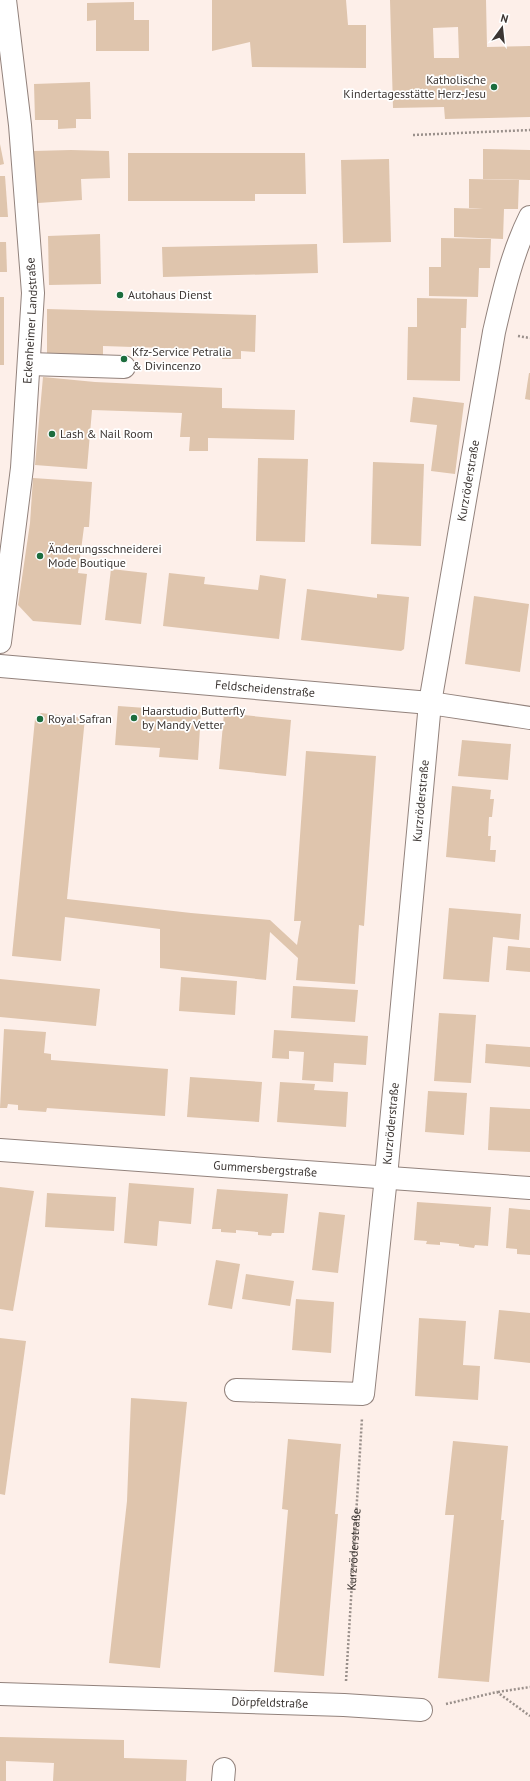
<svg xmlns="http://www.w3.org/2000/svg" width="530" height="1781" font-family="'PT Sans',sans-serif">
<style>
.building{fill:#dfc5ad;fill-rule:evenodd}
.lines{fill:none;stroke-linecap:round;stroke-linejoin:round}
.minor-casing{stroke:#92827c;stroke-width:24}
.path{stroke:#9a908b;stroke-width:2.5;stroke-dasharray:2 2;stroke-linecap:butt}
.minor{stroke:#fff;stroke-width:22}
.poi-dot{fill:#1c6d3e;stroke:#fff;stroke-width:1.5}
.labels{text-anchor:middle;stroke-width:3.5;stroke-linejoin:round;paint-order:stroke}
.poi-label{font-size:12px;fill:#3c3633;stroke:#fff;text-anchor:start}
.street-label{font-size:12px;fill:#3c3633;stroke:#fff}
</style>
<rect width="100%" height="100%" fill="#fdefe9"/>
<g class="building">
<path d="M212,0H346L348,25H366V68L252,67L250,42L212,51Z"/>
<path d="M390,0H486L487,47L530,46V117L445,119L444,107L393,108ZM458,27L459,58H434L433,28Z"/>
<path d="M134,2V20H149V51H96V20L87,21V3Z"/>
<path d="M90,82L91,119H76V128L58,129V120H35L34,84Z"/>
<path d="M0,144L4,164L0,165Z"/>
<path d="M483,149L530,150V180L483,179Z"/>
<path d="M71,150L109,151L110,178L81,179L82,200L38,203L33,151Z"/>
<path d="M128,153H305L306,194H255V201H128Z"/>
<path d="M389,159L391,242L343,243L341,160Z"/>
<path d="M0,176H5L8,217H0Z"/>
<path d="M469,179L519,180L518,209H504L503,239L454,237V208L483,209L469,208Z"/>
<path d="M100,234L101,284L49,285L48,236Z"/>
<path d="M441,238L491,239L490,268H479L478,297L429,296V267H441Z"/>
<path d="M0,242H6L7,272H0Z"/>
<path d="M317,244L318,273L163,277L162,247Z"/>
<rect x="0" y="297" width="4" height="68"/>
<path d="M417,298L467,299L466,328H461L460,381L407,380L408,327H417Z"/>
<path d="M47,309L256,315L255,352L241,351V359H222V350L103,346V361L47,360Z"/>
<path d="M529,373H530V400L525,399Z"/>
<path d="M43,377L95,382L222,388V408L295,410L294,440L208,438V451H189L190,437H180L182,413L92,410L87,469L35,465Z"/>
<path d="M413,397L464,403L455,474L431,471L437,425L410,422Z"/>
<path d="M258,458L308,459L305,542L256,541Z"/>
<path d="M373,462L424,464L421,546L371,544Z"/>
<path d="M33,478L92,482L89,527H84L78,573L87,574L81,625L33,621L18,605L30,523Z"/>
<path d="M111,569L147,573L141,624L105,620Z"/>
<path d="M169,573L205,577L204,584L258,590L260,575L286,579L279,639L163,626Z"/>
<path d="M307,589L377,598V594L409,597L404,649L401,651L301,640Z"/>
<path d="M474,596L529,604L520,672L465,664Z"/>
<path d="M118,706L201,712L198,760L159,757L160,748L115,745Z"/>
<path d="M41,713L85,718L67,899L191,913L270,920L297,945L301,921H294L306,751L376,756L364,926L359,925L355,984L296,980L298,958L270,932L266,980L160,968V929L65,917L61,961L12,956L35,719Z"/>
<path d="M224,713L291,720L286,776L219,769Z"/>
<path d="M462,740L511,744L508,780L458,776Z"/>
<path d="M452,786L491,790L490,799H494L492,817H489L488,836H491L490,850H496L495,862L446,857Z"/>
<path d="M449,908L521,914L519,940L493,937L489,982L443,979Z"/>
<path d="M508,946L530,948V972L506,970Z"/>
<path d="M181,977L237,981L235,1015L179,1011Z"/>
<path d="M0,979L100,989L96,1026L0,1017Z"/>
<path d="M293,986L358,990L355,1022L291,1018Z"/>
<path d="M439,1013L476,1015L471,1083L434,1081Z"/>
<path d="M4,1029L46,1032L44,1053L51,1054V1060L168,1069L165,1116L47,1108L46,1112L18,1110V1105L8,1104L7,1108H0Z"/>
<path d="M274,1030L368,1036L366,1065L334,1063L333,1082L302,1080L304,1052L289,1051V1059L272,1058Z"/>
<path d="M486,1044L530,1047V1067L485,1063Z"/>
<path d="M190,1077L262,1082L259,1122L187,1117Z"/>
<path d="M280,1082L315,1084L314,1090L348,1092L346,1127L277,1122Z"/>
<path d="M428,1091L467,1093L464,1135L425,1132Z"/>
<path d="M490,1107L530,1109V1152L488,1150Z"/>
<path d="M129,1183L194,1188L191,1224L159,1221L157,1246L124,1243Z"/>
<path d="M0,1187L34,1191L13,1311L0,1309Z"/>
<path d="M217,1189L288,1194L284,1233H272L271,1236L258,1235V1232L236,1230V1233L221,1232V1229H212Z"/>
<path d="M47,1193L116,1197L114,1231L45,1227Z"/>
<path d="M417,1202L491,1207L488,1246L475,1245L474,1248L459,1246V1244L440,1242V1245L426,1244L427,1241L414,1240Z"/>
<path d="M509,1208L530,1210V1255L517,1254V1249L506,1248Z"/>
<path d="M319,1212L345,1215L338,1273L312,1270Z"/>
<path d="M216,1260L240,1264L232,1309L208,1305Z"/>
<path d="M246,1274L294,1281L290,1306L242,1299Z"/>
<path d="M296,1299L334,1302L331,1353L292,1350Z"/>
<path d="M499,1310L530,1313V1363L494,1359Z"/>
<path d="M419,1318L466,1321L463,1365L480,1366L478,1400L415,1396Z"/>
<path d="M0,1338L26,1341L5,1495L0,1494Z"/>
<path d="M131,1398L187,1402L160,1668L109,1663L127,1501Z"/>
<path d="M288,1439L341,1444L335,1514H338L324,1676L274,1672L288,1510L282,1509Z"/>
<path d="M453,1441L508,1446L501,1520H504L489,1682L438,1678L454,1515H445Z"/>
<path d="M0,1737L124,1740V1758L187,1760L186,1781H53L54,1763L6,1761V1781H0Z"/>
</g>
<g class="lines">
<defs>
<g id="minor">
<path d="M29,364L124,367"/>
<path id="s2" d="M0,642L22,468L33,293L20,125L5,0"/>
<path id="s3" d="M0,666L430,703L530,718"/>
<path id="s4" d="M0,1150L530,1188"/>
<path id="s5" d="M236,1390L363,1394L386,1177L430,703L494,332C503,293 512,253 530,217"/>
<path id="s6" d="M0,1694L344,1705L421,1710"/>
<path d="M223,1781L224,1769"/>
</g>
</defs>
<use href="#minor" class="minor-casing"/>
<g class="path">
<path d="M413,135L530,130"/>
<path d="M518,336L530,338"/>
<path id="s1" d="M346,1681L362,1418"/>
<path d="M498,1692L530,1687"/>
<path d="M446,1704L497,1692L530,1716"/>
</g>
<use href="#minor" class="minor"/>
</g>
<g class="poi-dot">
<circle cx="494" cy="87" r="4"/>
<circle cx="120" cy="295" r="4"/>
<circle cx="124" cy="359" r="4"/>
<circle cx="52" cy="434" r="4"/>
<circle cx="40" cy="556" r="4"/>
<circle cx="134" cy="718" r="4"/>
<circle cx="40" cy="719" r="4"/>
</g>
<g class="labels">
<g class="poi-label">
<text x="486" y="84" text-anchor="end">Katholische<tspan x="486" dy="14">Kindertagesstätte Herz-Jesu</tspan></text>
<text x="128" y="299">Autohaus Dienst</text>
<text x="132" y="356">Kfz-Service Petralia<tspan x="132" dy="14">&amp; Divincenzo</tspan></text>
<text x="60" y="438">Lash &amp; Nail Room</text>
<text x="48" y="553">Änderungsschneiderei<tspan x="48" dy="14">Mode Boutique</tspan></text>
<text x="142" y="715">Haarstudio Butterfly<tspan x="142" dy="14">by Mandy Vetter</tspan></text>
<text x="48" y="723">Royal Safran</text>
</g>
<g class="street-label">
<text dy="4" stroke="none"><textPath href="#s2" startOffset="323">Eckenheimer Landstraße</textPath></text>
<text dy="4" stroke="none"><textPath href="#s5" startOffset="1047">Kurzröderstraße</textPath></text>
<text dy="4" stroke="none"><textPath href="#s3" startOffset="266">Feldscheidenstraße</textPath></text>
<text dy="4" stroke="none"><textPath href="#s5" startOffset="723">Kurzröderstraße</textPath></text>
<text dy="4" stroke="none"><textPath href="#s5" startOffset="399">Kurzröderstraße</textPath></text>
<text dy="4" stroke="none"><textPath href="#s4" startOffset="266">Gummersbergstraße</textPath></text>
<text dy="4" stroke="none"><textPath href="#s1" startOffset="132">Kurzröderstraße</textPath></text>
<text dy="4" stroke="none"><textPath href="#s6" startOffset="270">Dörpfeldstraße</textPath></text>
</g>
</g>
<g transform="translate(502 28) rotate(15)" stroke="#ffffff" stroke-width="3" paint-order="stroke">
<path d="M0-3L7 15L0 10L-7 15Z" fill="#3c3633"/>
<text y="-6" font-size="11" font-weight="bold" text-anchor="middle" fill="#3c3633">N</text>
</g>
</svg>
